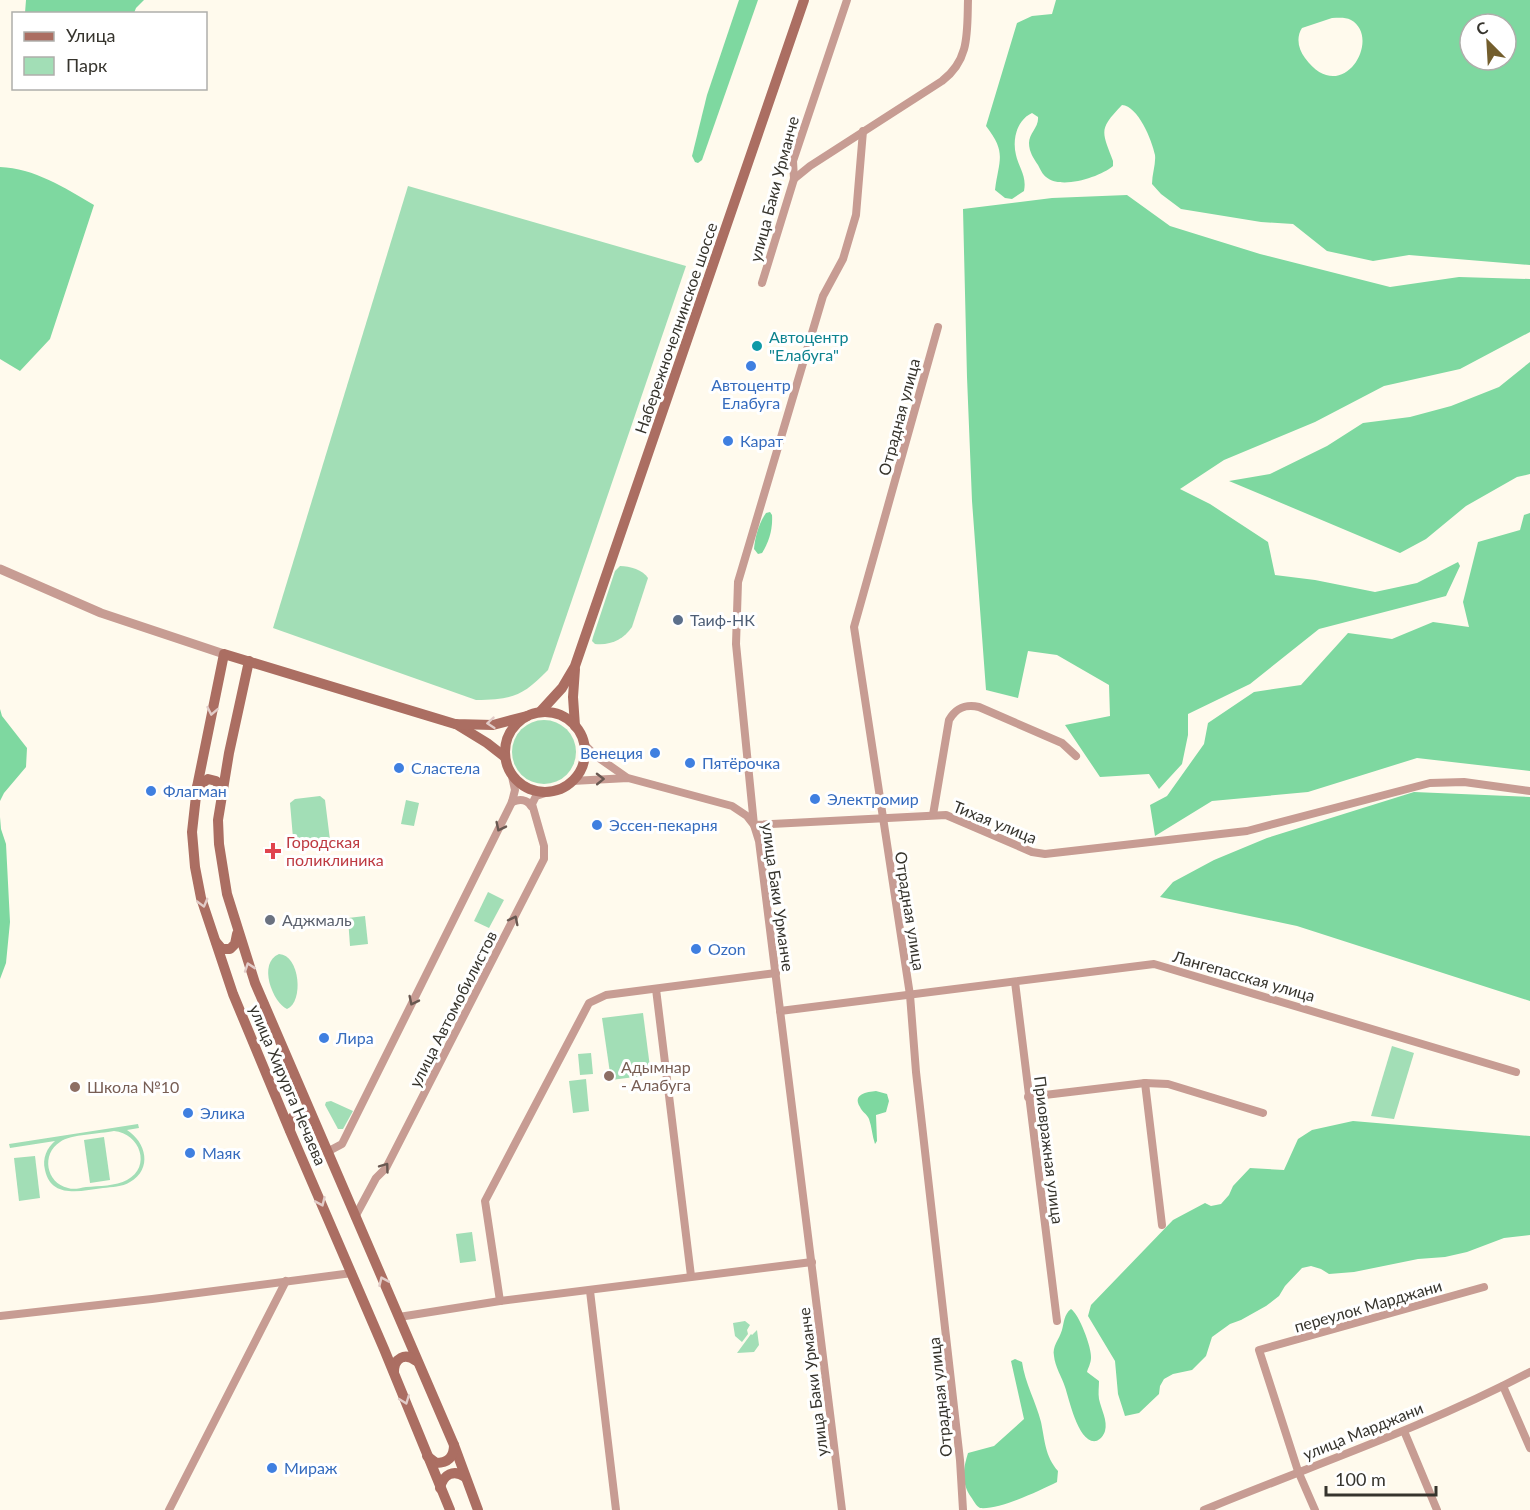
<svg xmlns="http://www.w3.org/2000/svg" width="1530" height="1510" font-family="Lato,sans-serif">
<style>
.green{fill:#a2deb6;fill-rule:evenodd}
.forest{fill:#7ed8a0;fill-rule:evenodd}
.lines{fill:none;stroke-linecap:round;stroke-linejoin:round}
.minor{stroke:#c79c93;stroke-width:8}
.tertiary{stroke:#c79c93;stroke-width:9}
.secondary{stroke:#ab6e62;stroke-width:10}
.oneway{stroke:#e2ccc8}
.oneway2{stroke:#695851}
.culture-dot{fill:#0f9aa8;stroke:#fff;stroke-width:2}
.shop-dot{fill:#3f7fe0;stroke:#fff;stroke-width:2}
.service-dot{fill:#5c6f8a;stroke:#fff;stroke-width:2}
.health-dot{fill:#e0444e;stroke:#fff;stroke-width:2}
.worship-dot{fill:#6b7280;stroke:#fff;stroke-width:2}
.education-dot{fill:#8d6e63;stroke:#fff;stroke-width:2}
.labels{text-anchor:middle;stroke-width:6;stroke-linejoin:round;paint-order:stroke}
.street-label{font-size:16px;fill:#36342d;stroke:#fff}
.culture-label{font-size:16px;fill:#0d838f;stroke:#fff;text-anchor:start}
.shop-label{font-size:16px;fill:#366cbe;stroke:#fff;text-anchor:start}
.service-label{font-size:16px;fill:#4e5e75;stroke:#fff;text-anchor:start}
.health-label{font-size:16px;fill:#be3a42;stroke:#fff;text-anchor:start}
.worship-label{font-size:16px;fill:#5b616d;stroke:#fff;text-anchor:start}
.education-label{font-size:16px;fill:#785e54;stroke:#fff;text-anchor:start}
</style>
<rect width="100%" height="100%" fill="#fffaed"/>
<g class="green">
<path d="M408,186L686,266L548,670C522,697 512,699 476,700L273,628Z"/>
<path d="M620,566C630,566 643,570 648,578L632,627C624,639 610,646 595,644L592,641L593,637L615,571Z"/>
<circle cx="544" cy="752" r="32"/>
<path d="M320,796L325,800L330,840L299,844V838H293L290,803L295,799Z"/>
<path d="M406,800L419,803L414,826L401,824Z"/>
<path d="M488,892L504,900L489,928L474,921Z"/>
<path d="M365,916L368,944L350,946L348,918Z"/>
<path d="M279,954C300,955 304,1002 287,1009C273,1003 257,963 279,954Z"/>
<path d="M643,1013L651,1075L611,1080L602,1018Z"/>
<path d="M1392,1046L1414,1053L1394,1119L1371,1116Z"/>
<path d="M591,1053L593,1074L580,1075L578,1054Z"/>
<path d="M586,1079L589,1111L573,1113L569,1081Z"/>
<path d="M331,1101L353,1111L343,1129H338L325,1105L326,1102Z"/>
<path d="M138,1124L139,1128L127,1130C146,1142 153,1169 130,1182C122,1187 112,1187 103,1188C81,1191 51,1199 45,1170C42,1158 47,1148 55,1141L10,1148L9,1144ZM114,1131C140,1133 152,1167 127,1180C116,1186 99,1186 86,1187C80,1188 74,1190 68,1188C46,1183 41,1154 60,1142C71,1134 100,1134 114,1131Z"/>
<path d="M104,1137L110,1180L90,1183L84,1140Z"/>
<path d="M35,1156L40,1198L19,1201L14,1158Z"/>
<path d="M472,1232L476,1261L460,1263L456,1234Z"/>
<path d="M745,1321L750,1325L747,1330L748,1334L742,1342L735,1336L733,1323Z"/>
<path d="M757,1330L759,1345L754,1352L737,1353L751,1334L752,1335Z"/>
</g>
<g class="forest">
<path d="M26,0H144L136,8L134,13H25Z"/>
<path d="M739,0H758L702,160L698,163L695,162L692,156L707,95Z"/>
<path d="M1056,0H1530V265L1409,255L1373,261L1327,251L1293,224L1261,222L1181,209L1161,194L1152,184C1152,174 1156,164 1155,155C1152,140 1138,106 1122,105C1098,130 1102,131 1113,161V166C1100,177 1061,190 1046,177C1043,175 1040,169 1038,165C1034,159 1029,152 1029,143C1029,133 1039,127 1038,117L1032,113C1017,120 1012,139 1016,155C1019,168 1027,176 1024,191L1012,199L1005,198L995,190C999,159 1007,153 986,126L1017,23L1032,16L1052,14ZM1332,18C1339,18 1345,17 1351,20C1383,38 1342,109 1305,58C1298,49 1296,37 1302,28ZM1470,24H1506V60H1470Z"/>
<path d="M0,167C34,168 65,188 94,205L50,339L20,371L0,359Z"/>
<path d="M1127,195L1170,226L1260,254L1390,287L1459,277L1530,279V332L1460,369L1384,386L1315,422L1224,460L1180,489L1210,504L1268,542L1275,575L1315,580L1375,592L1417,583L1458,562L1460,566L1446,596L1319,629L1250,684L1188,714V735L1182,764L1159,789L1149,774L1100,777L1065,725L1110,716L1109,685L1057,655L1028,651L1018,698L986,690L972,501L967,377L963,209L1052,198Z"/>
<path d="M1530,362V474L1517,477L1466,506L1426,539L1400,553L1229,481L1270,474L1327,446L1363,423L1410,417L1451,406L1499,387Z"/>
<path d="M770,512L772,515C773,529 769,542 762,553L758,554L754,549C755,537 759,523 766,513Z"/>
<path d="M1530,513V771L1417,758L1308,792L1212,801L1155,836L1150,805L1167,796L1204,744L1208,723L1254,692L1301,685L1348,633L1392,639L1433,622L1469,627L1463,602L1478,542L1520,530L1524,515Z"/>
<path d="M0,709L2,716L27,748L26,767L4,793L0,801Z"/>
<path d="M1414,792L1530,797V1001L1297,926L1160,897L1173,882L1214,860L1267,838Z"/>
<path d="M0,817L1,829L6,844L10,922L6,963L0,979Z"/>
<path d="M876,1091L887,1094L889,1101L886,1112L876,1115L877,1141L875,1144C872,1136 872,1127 869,1119C867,1114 862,1112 860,1107C852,1094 867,1092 876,1091Z"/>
<path d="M1353,1121L1530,1136V1235L1504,1238L1467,1252L1445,1257L1418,1259L1354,1272L1329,1274L1321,1269L1311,1266L1302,1268L1285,1286L1279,1296L1266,1306L1241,1320L1230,1324L1212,1337L1206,1356L1192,1370L1173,1374L1164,1379L1160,1386L1159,1394L1139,1413L1125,1416L1118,1394L1115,1361L1088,1316L1091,1305L1173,1220L1205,1203L1211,1206L1221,1204L1229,1195L1233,1186L1250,1168L1284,1170L1298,1139L1312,1130Z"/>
<path d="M1071,1309C1079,1314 1092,1348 1091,1358C1091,1363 1088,1368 1087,1372L1099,1381C1099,1387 1098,1393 1099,1399C1101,1409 1108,1421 1105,1431C1104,1435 1100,1440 1096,1441C1078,1444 1069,1398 1065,1387C1062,1377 1055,1367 1054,1356C1052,1346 1059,1340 1062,1330C1064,1323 1064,1314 1071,1309Z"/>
<path d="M1015,1359L1022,1362C1025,1383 1036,1402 1041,1422C1045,1441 1045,1456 1058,1471L1057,1482C1039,1491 999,1510 980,1508C976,1506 974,1501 971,1497C961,1483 963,1469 968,1453L994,1446L1024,1419L1011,1361Z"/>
</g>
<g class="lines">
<g class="minor">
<path d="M794,179L810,166L942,81C970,60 967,32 968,0"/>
<path d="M762,283L794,179L793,161L847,0"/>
<path d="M938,327L854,627L910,995L916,1072L960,1460L963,1510"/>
<path d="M584,744L596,756L626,777"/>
<path d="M572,781L628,778L732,806L747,816L754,825L946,815L1032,852L1045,854L1247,831L1430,783L1464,782L1530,791"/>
<path d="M512,802C519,799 527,799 531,806"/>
<path d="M933,815L949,720C956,708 965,704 979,707L1062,743L1076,756"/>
<path d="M1015,982L1057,1321"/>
<path d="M656,989L691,1276"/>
<path d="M780,1011L1154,964L1516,1072"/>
<path d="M1145,1083L1162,1225"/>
<path d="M1028,1097L1145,1083L1168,1084L1263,1113"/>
<path d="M327,1152L342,1144L512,802L515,790L511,772"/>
<path d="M355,1217L376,1178L386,1168L544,859V846L532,804L536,796L555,790"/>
<path d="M590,1291L616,1510"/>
<path d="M500,1301L485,1201L589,1003L606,995L776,973"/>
<path d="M0,1316L152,1299L352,1273"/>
<path d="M399,1317L500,1301L812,1262"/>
<path d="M1503,1386L1530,1448"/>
<path d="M1404,1431L1437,1510"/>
<path d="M169,1510L286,1281"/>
<path d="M842,1510L759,841L754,825L736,644L738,582L823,296L843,259L856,215L863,131"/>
<path d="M1204,1510C1313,1465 1426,1427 1530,1372"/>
<path d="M1315,1510L1298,1471L1259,1350L1484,1287"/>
</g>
<path class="tertiary" d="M0,569L101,613L224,654"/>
<g class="secondary">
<path d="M249,661L229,753L218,820L219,844L227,894L255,983L454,1445L478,1510"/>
<path d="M575,669L573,697L575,726"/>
<path d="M540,712L562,688L575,666L804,0"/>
<circle cx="545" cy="752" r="40"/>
<path d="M456,724L487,743L505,757"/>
<path d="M197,787L208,779L216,781L222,790"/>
<path d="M216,942L222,949H230L235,944L237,934"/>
<path d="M290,1130V1120L296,1114H303L312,1119"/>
<path d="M394,1372C394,1358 405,1352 416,1361"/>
<path d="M427,1456L436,1463C448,1463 454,1457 454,1445"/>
<path d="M440,1488C443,1474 454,1469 465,1477"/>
<path d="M450,1510L384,1349L290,1131L233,994L201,898L195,867L192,832L197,787L224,654L455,724L493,725L527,716"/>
</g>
</g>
<defs><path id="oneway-chevron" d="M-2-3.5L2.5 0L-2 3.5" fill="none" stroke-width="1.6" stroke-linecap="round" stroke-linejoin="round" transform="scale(1.5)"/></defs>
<g class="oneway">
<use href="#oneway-chevron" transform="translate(212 711) rotate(101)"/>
<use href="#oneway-chevron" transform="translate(491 723) rotate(175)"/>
<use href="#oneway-chevron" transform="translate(203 903) rotate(75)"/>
<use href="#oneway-chevron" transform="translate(249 967) rotate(-109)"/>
<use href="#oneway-chevron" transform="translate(321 1202) rotate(66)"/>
<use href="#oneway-chevron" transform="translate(383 1281) rotate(-114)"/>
<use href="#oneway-chevron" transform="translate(405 1400) rotate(69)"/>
</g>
<g class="oneway2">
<use href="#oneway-chevron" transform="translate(600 779) rotate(-1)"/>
<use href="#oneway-chevron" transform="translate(500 827) rotate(116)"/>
<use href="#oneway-chevron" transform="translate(514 920) rotate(-63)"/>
<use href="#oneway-chevron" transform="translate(413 1001) rotate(116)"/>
<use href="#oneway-chevron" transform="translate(385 1167) rotate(-54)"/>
</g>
<circle class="culture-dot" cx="757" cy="346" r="6"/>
<g class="shop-dot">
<circle cx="751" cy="366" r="6"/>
<circle cx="728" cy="441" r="6"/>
<circle cx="655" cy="753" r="6"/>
<circle cx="690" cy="763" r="6"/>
<circle cx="399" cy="768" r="6"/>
<circle cx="151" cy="791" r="6"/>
<circle cx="815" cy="799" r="6"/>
<circle cx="597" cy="825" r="6"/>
<circle cx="696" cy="949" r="6"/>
<circle cx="324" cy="1038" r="6"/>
<circle cx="188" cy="1113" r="6"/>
<circle cx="190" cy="1153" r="6"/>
<circle cx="272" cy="1468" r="6"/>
</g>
<circle class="service-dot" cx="678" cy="620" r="6"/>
<path class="health-dot" d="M270 842h6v6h6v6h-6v6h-6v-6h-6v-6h6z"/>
<circle class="worship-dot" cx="270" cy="920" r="6"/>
<g class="education-dot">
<circle cx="609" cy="1076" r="6"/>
<circle cx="75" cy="1087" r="6"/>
</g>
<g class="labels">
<g class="street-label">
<text transform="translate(774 189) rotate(-75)" y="6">улица Баки Урманче</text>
<text transform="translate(676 328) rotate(-71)" y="6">Набережночелнинское шоссе</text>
<text transform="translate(899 417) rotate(-75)" y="6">Отрадная улица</text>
<text transform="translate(995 822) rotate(22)" y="6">Тихая улица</text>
<text transform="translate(778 897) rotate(82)" y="6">улица Баки Урманче</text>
<text transform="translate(910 911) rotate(81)" y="6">Отрадная улица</text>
<text transform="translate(1244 976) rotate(16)" y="6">Лангепасская улица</text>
<text transform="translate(453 1009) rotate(-63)" y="6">улица Автомобилистов</text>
<text transform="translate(288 1085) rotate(67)" y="6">улица Хирурга Нечаева</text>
<text transform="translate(1049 1150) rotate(83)" y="6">Приовражная улица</text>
<text transform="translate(1368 1306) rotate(-16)" y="6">переулок Марджани</text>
<text transform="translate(813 1382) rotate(-97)" y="6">улица Баки Урманче</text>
<text transform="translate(940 1397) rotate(-96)" y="6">Отрадная улица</text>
<text transform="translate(1363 1431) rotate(-22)" y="6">улица Марджани</text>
</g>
<g class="culture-label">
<text x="769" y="343">Автоцентр<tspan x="769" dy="18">"Елабуга"</tspan></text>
</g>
<g class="shop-label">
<text x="751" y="391" text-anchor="middle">Автоцентр<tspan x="751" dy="18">Елабуга</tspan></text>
<text x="740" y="447">Карат</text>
<text x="643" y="759" text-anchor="end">Венеция</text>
<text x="702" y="769">Пятёрочка</text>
<text x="411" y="774">Сластела</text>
<text x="163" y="797">Флагман</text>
<text x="827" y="805">Электромир</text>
<text x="609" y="831">Эссен-пекарня</text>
<text x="708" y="955">Ozon</text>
<text x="336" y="1044">Лира</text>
<text x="200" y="1119">Элика</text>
<text x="202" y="1159">Маяк</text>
<text x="284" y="1474">Мираж</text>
</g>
<g class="service-label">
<text x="690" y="626">Таиф-НК</text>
</g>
<g class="health-label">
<text x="286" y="848">Городская<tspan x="286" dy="18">поликлиника</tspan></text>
</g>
<g class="worship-label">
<text x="282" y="926">Аджмаль</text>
</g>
<g class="education-label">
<text x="621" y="1073">Адымнар<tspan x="621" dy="18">- Алабуга</tspan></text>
<text x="87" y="1093">Школа №10</text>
</g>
</g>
<rect x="12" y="12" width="195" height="78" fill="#ffffff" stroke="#afaeab" stroke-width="1.5"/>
<rect x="24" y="32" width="30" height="9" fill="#ab6e62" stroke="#afaeab" stroke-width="1.5"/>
<text x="66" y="42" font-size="18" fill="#36342d">Улица</text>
<rect x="24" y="57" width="30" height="18" fill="#a2deb6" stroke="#afaeab" stroke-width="1.5"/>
<text x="66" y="72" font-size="18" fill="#36342d">Парк</text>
<g transform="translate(1488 42) rotate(336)"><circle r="28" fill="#ffffff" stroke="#afaeab" stroke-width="1.5"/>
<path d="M0-4.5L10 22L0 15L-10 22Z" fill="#735e2d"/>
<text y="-9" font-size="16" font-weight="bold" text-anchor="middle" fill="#36342d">С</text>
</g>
<path d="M1326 1486v9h110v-9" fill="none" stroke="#36342d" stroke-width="3"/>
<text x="1335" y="1486" font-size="18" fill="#36342d" stroke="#ffffff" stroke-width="4.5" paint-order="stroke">100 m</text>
</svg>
